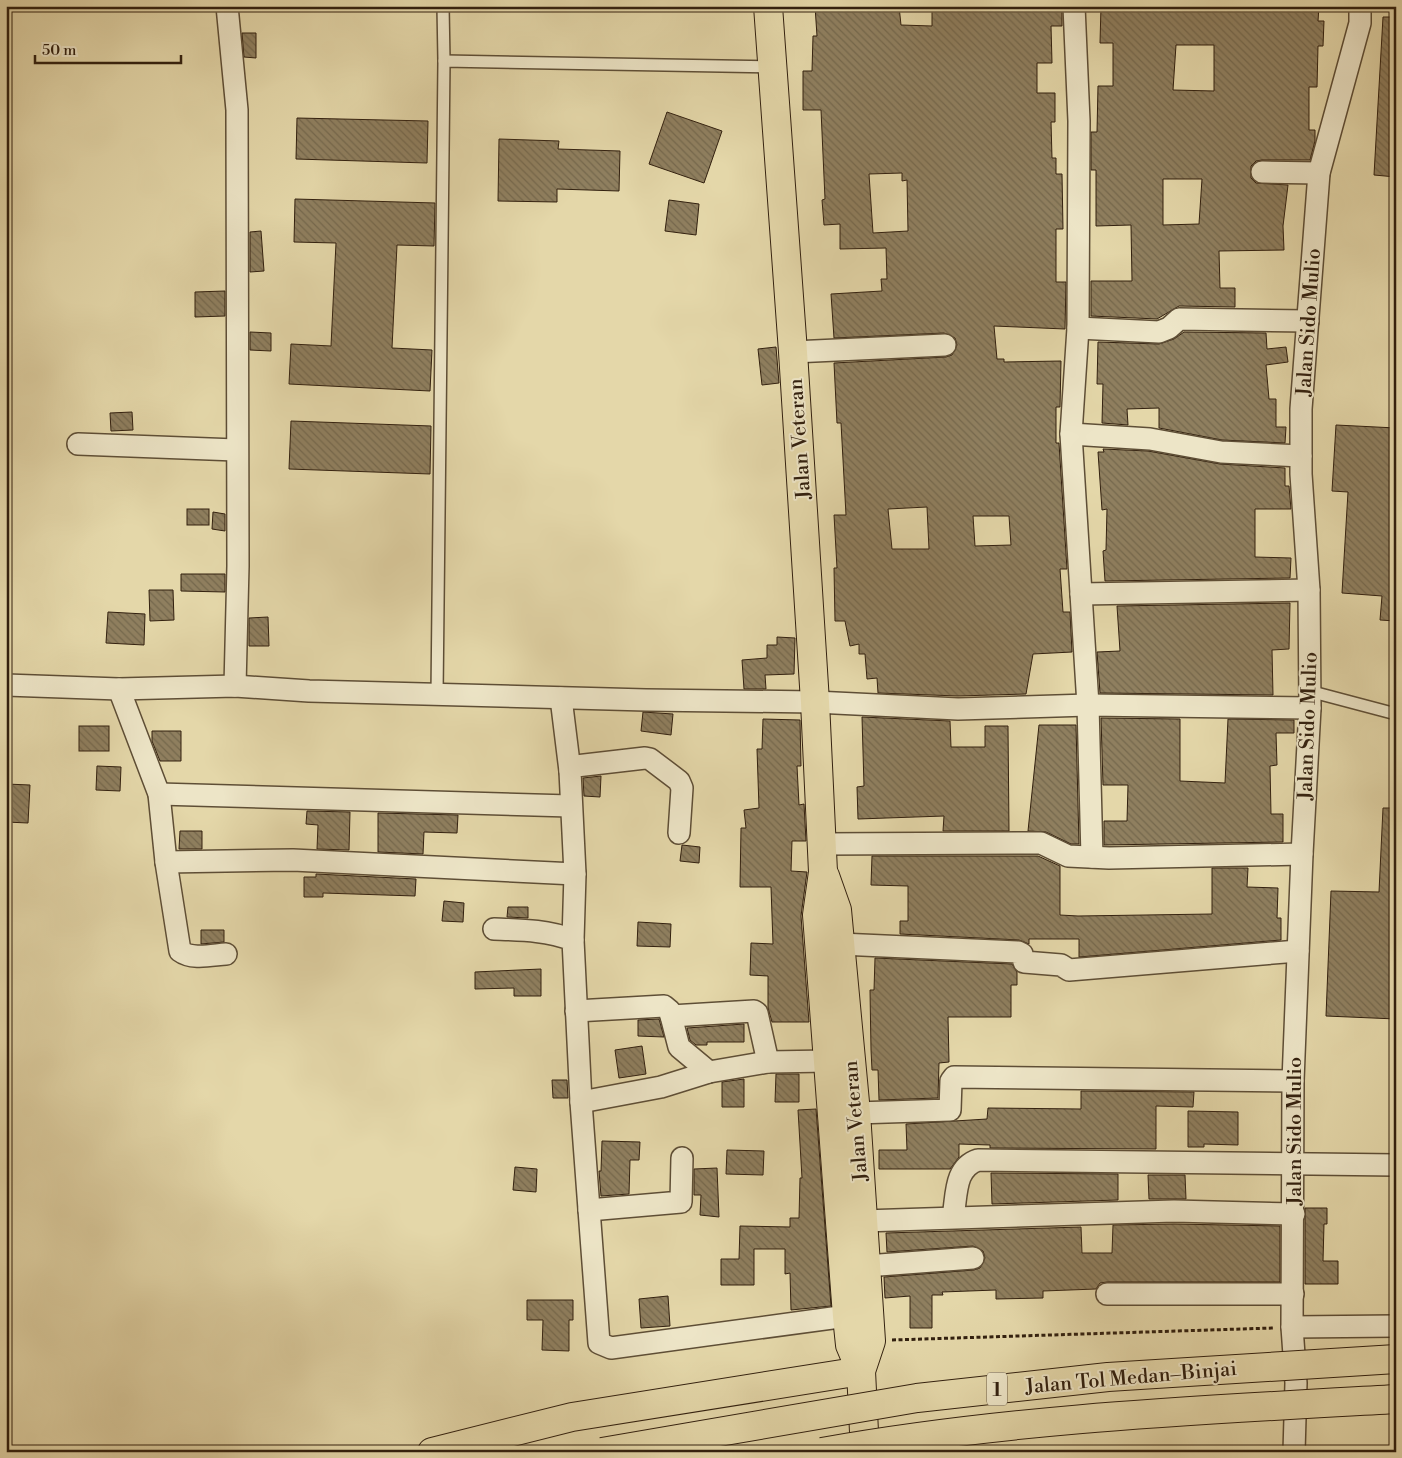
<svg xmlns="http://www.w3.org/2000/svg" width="1402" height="1458" font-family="'Libre Bodoni',serif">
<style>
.building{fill:url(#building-back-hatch);stroke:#32200f;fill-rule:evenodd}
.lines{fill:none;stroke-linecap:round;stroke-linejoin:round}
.lane-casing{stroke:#5e4e36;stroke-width:14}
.street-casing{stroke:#5e4e36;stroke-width:24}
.primary-casing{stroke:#32200f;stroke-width:30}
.highway-casing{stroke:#32200f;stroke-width:30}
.path{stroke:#32200f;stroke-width:3;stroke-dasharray:4 2.5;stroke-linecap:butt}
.lane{stroke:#ede5c7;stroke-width:11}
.street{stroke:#ede5c7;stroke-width:21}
.primary{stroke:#e4d7a9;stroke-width:28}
.highway{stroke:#e4d7a9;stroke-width:28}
.highway-bridge-casing{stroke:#32200f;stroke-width:30;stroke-linecap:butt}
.highway-bridge{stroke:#e4d7a9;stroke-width:28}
.labels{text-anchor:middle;stroke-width:4;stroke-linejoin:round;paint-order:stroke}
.shield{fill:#ede5c7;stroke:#6a5b46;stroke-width:1}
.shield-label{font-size:19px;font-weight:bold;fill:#32200f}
.street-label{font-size:20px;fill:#32200f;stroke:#ede5c7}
</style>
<defs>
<pattern id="building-back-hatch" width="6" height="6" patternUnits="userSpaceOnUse" patternTransform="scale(1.25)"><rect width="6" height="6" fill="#8f7f5f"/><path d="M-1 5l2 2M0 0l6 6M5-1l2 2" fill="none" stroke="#75684d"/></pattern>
</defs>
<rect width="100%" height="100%" fill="#e4d7a9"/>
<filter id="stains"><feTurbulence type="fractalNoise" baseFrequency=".004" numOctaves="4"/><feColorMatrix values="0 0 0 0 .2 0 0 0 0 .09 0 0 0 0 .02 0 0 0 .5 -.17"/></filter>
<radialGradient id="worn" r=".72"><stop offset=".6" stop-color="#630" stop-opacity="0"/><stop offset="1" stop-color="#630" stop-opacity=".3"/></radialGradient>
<g class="building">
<path d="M815,6H899L901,25L932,26V6H1062V26H1051L1052,63H1037V93H1055V122H1051L1052,158H1056V174H1062L1063,229H1056V282H1066L1065,329L994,326L997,359H1004V362L1061,361L1060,407H1056V443H1059L1067,569H1060L1063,612H1070L1072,652L1033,654L1026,694L958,696L878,693L877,678L867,679L865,654H859V644L850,646L845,621H835L834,568H837L834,515H846L841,423H837L834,363L946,357L952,355L957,345L955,338L944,333L834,338L831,294L882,291L881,279H887L886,248L840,249V224L824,225L822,200L825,199L821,110H803V71H812L813,36H817ZM902,173V181L907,180L908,231L873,233L869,174ZM927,507L929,549H892L888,509ZM973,516H1009L1011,545L975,546Z"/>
<path d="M1101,6H1128L1148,10V6H1319L1318,21H1324L1323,46H1318L1317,87H1309V130H1315V141L1310,160H1262L1256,161L1251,166V178L1256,183L1288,185L1283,226L1284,250L1219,251L1220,288H1235V307L1179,306L1157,319L1091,316V281H1132L1131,225L1096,226V170H1091V132H1097L1098,86H1113V43H1100ZM1176,45H1214V91L1173,90ZM1163,179H1202L1199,224L1163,225Z"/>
<path d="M1383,17H1396V177L1374,175Z"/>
<path d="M242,33H256V58L244,57Z"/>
<path d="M667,112L722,131L704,183L649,164Z"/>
<path d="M297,118L428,121L427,163L296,159Z"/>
<path d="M499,139L559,141L558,149L620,151L619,191L557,189V202L498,201Z"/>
<path d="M295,199L435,203L434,246L397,245L392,348L432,350L430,391L289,384L291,344L331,346L336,243L294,242Z"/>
<path d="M669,200L699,204L696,235L665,231Z"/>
<path d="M261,231L264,271L250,272V232Z"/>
<path d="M225,291V316L195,317V292Z"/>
<path d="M250,332L271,333V351L250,350Z"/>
<path d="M1184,332L1266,333L1267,349L1286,347L1288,362L1266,365L1269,399H1276V427H1286L1285,443L1222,440L1159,428V408L1127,409L1128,425L1102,423L1103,384H1097L1098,342L1159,344L1174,339Z"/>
<path d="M776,347L779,383L762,385L758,349Z"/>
<path d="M132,412L133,430L111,431L110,413Z"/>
<path d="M291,421L431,426L430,474L289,469Z"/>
<path d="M1336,425L1396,428V621L1380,620L1382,596L1342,593L1348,492L1332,491Z"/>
<path d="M1103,449L1148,451L1220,464L1285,468V486H1289L1291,509H1255V557L1291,558L1290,578L1105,581L1103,551L1106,550L1107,509L1102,510L1098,452H1104Z"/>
<rect x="187" y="509" width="22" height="16"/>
<path d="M213,512L225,514V531L212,529Z"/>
<path d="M181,574H225V592L181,591Z"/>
<path d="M149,590H173L174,620L150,621Z"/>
<path d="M1290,603L1289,649L1272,650L1273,695L1100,693L1097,652L1120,651L1117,606Z"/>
<path d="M108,612L145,614L144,645L106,643Z"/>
<path d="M268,617L269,646H249V618Z"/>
<path d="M777,637L795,638L794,674L765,675L766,689H744L742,660L767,658V645H777Z"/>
<path d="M643,712L673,714L671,735L641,731Z"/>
<path d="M862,717L950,721L951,747H985V726H1008L1009,831H943L944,816L858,819L857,787L864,786Z"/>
<path d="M1101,718L1180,719V781L1225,783L1228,719L1294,720V733H1276L1277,765L1270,766L1271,814H1283V842L1104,845V821H1127L1128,785H1103Z"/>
<path d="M763,719L800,720L801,766H797L799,805L804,804L806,841H792L791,871L807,872L801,916L809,1022H772L768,1008V976L750,975L751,943L773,944L771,887H740L741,828H746L744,810L759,808L757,749H762Z"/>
<path d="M1039,725H1076L1079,844H1071L1046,832L1028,831Z"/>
<rect x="79" y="726" width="30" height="25"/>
<path d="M152,731H181V761H160L152,741Z"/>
<path d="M97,766L121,767L120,791L96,790Z"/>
<path d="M601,776L600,797L584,796L583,778Z"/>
<path d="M6,784L30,785L28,823L6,822Z"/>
<path d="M1383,808H1396V1019L1326,1016L1331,891L1379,892Z"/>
<path d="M307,811L350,812L349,850L317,849L318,825L306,824Z"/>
<path d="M378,813L458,815L457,833L424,832L423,854L378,852Z"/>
<path d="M180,831H202V849H179Z"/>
<path d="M682,845L700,847L699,863L680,861Z"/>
<path d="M872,856H1038L1060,866V915L1078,916L1212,914V868H1248L1247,887L1278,888L1277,918H1281V940L1079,957V939H1029V944L1019,940L900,934V921H908V886L871,885Z"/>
<path d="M316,874L416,879L415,896L323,893V897H304V877H316Z"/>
<path d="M444,901L464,903L463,922L442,921Z"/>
<path d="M508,907H528V918L507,917Z"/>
<path d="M638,922L671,924L670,947L637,946Z"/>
<path d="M201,930H224V942L201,944Z"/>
<path d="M875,958L1012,964L1017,972V985H1011V1017H948L949,1062L939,1063L938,1098L879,1100L878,1070H872L871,1050L870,990H874Z"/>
<path d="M541,969V996H514V988L475,989V972Z"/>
<path d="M659,1019L664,1037L638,1036V1020Z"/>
<path d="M744,1024V1042H707V1045H696L690,1040L687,1028Z"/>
<path d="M642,1046L646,1074L619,1078L615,1050Z"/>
<path d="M776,1074H799V1102H775Z"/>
<path d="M744,1079V1107H722V1082Z"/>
<path d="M552,1080H567L568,1098H553Z"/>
<path d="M1081,1091L1194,1092L1193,1107L1156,1106V1149L990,1148V1145L959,1144V1157L950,1169H879V1150H907L906,1124L987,1119L988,1108L1081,1109Z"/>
<path d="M816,1109L831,1306L791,1310L790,1273L785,1274V1249H754V1285H721V1259H739L740,1226L790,1227V1218H799L800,1178H802L798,1110Z"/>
<path d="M1188,1111L1238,1112V1145L1204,1144V1147H1188Z"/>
<path d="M602,1141L640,1142L639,1160H630L629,1194L601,1196L599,1171H601Z"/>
<path d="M727,1150L764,1151L763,1175L726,1174Z"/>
<path d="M515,1167L537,1169L536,1192L513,1190Z"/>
<path d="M717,1168L719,1217L700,1215L701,1195H694V1169Z"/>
<path d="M991,1173L1118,1174V1200L992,1204Z"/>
<path d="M1148,1175H1185L1186,1199H1149Z"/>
<path d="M1305,1208H1327V1224H1324L1323,1261H1338V1284H1305Z"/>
<path d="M1174,1224L1280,1226V1282H1107L1100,1283L1096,1289L1043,1291V1298L996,1299V1290L942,1292L943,1295H932V1328H910V1296L885,1298L884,1277L974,1270L980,1268L985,1258L983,1251L973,1246L887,1252L886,1233L1081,1227L1082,1253H1112L1113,1225Z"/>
<path d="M668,1296L670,1326L641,1328L639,1299Z"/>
<path d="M527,1300H573V1320H569V1351L542,1350L543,1320H527Z"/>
</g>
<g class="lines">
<defs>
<g id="lane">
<path d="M443,6L444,61"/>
<path d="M1309,691L1396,714"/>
<path d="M437,695L444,61L773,67"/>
</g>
<g id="street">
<path d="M227,6L237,110L238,566L235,686"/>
<path d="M1074,6L1079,121L1078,328L1071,434L1088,705L1092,857"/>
<path d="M1262,172L1319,173"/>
<path d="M1078,328L1159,332L1169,328L1179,319L1308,321"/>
<path d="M793,352L945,345"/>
<path d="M1071,434L1150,439L1221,452L1301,456"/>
<path d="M78,444L236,450"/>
<path d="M1081,594L1309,590"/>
<path d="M6,685L119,689L235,686L309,691L646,700L815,702L958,709L1088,705L1310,708"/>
<path d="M119,689L159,794L166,862L180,951C192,960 212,955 226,954"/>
<path d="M561,698L570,771"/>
<path d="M159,794L570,806"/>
<path d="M823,844L1041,843L1068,856L1109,858L1302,854"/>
<path d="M166,862L293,860L575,874L570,771L576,766L645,758L650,759L679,781L682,788L679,833"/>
<path d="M494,929C522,930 546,930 573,940L581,1102L599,1343L611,1348L847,1316"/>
<path d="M573,940L575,874"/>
<path d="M840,944L1018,952L1022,954L1024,962L1061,965L1069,970L1298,951"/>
<path d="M576,1011L664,1006L670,1011L671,1016L754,1011L757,1013L768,1062"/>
<path d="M671,1016L679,1047L709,1072"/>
<path d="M581,1102L661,1087L709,1072L768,1062L829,1061"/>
<path d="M856,1113L950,1110L951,1081L954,1077L1293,1081"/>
<path d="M589,1210L681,1202L682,1158"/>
<path d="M953,1217C957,1195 954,1168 978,1160L1396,1165"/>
<path d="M863,1221L1174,1211L1294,1214"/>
<path d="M866,1266L973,1258"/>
<path d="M1107,1294H1293"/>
<path d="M1292,1327L1396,1326"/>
<path d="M1294,1452L1296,1383L1292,1327L1293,1081L1302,854L1310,708L1309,590L1301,474V409L1319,173L1360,23V6"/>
</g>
<g id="primary">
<path d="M768,6L793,352L815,702L823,872L817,915L847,1316L850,1345L861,1371"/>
<path d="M825,876L837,910L856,1113L871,1341L861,1371L865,1452"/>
</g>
<path id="highway" d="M432,1452L572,1417L861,1371"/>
</defs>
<use href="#lane" class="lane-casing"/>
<use href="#street" class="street-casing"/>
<use href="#primary" class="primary-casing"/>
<use href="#highway" class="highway-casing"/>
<path class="path" d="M892,1340L1273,1328"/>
<use href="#lane" class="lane"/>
<use href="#street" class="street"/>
<use href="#primary" class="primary"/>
<use href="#highway" class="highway"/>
<defs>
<g id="highway-bridge">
<path d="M602,1452L917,1398L1108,1377L1396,1359"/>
<path d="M822,1452C1012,1418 1204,1410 1396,1399"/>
</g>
</defs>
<use href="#highway-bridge" class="highway-bridge-casing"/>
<use href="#highway-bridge" class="highway-bridge"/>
</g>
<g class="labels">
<rect class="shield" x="987" y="1372.5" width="20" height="33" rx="4"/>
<g class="shield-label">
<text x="997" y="1396">1</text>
</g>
<g class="street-label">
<text transform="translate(1308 322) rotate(-86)" y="7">Jalan Sido Mulio</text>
<text transform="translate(799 439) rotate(-94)" y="7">Jalan Veteran</text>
<text transform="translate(1307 726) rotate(-88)" y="7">Jalan Sido Mulio</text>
<text transform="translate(855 1121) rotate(-95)" y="7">Jalan Veteran</text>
<text transform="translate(1294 1131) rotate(-90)" y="7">Jalan Sido Mulio</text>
<text transform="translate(1131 1377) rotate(-5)" y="7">Jalan Tol Medan–Binjai</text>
</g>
</g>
<rect width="1402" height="1458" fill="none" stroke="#e4d7a9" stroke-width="25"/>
<rect x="8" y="8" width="1387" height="1443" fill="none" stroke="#32200f" stroke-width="2.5"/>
<rect x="12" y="12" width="1377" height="1433" fill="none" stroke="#32200f"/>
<path d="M35 55v8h146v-8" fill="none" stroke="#32200f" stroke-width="2.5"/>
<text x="42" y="55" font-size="15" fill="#32200f" stroke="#ede5c7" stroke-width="4" paint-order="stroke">50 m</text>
<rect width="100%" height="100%" filter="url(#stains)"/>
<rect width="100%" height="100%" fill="url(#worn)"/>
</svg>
